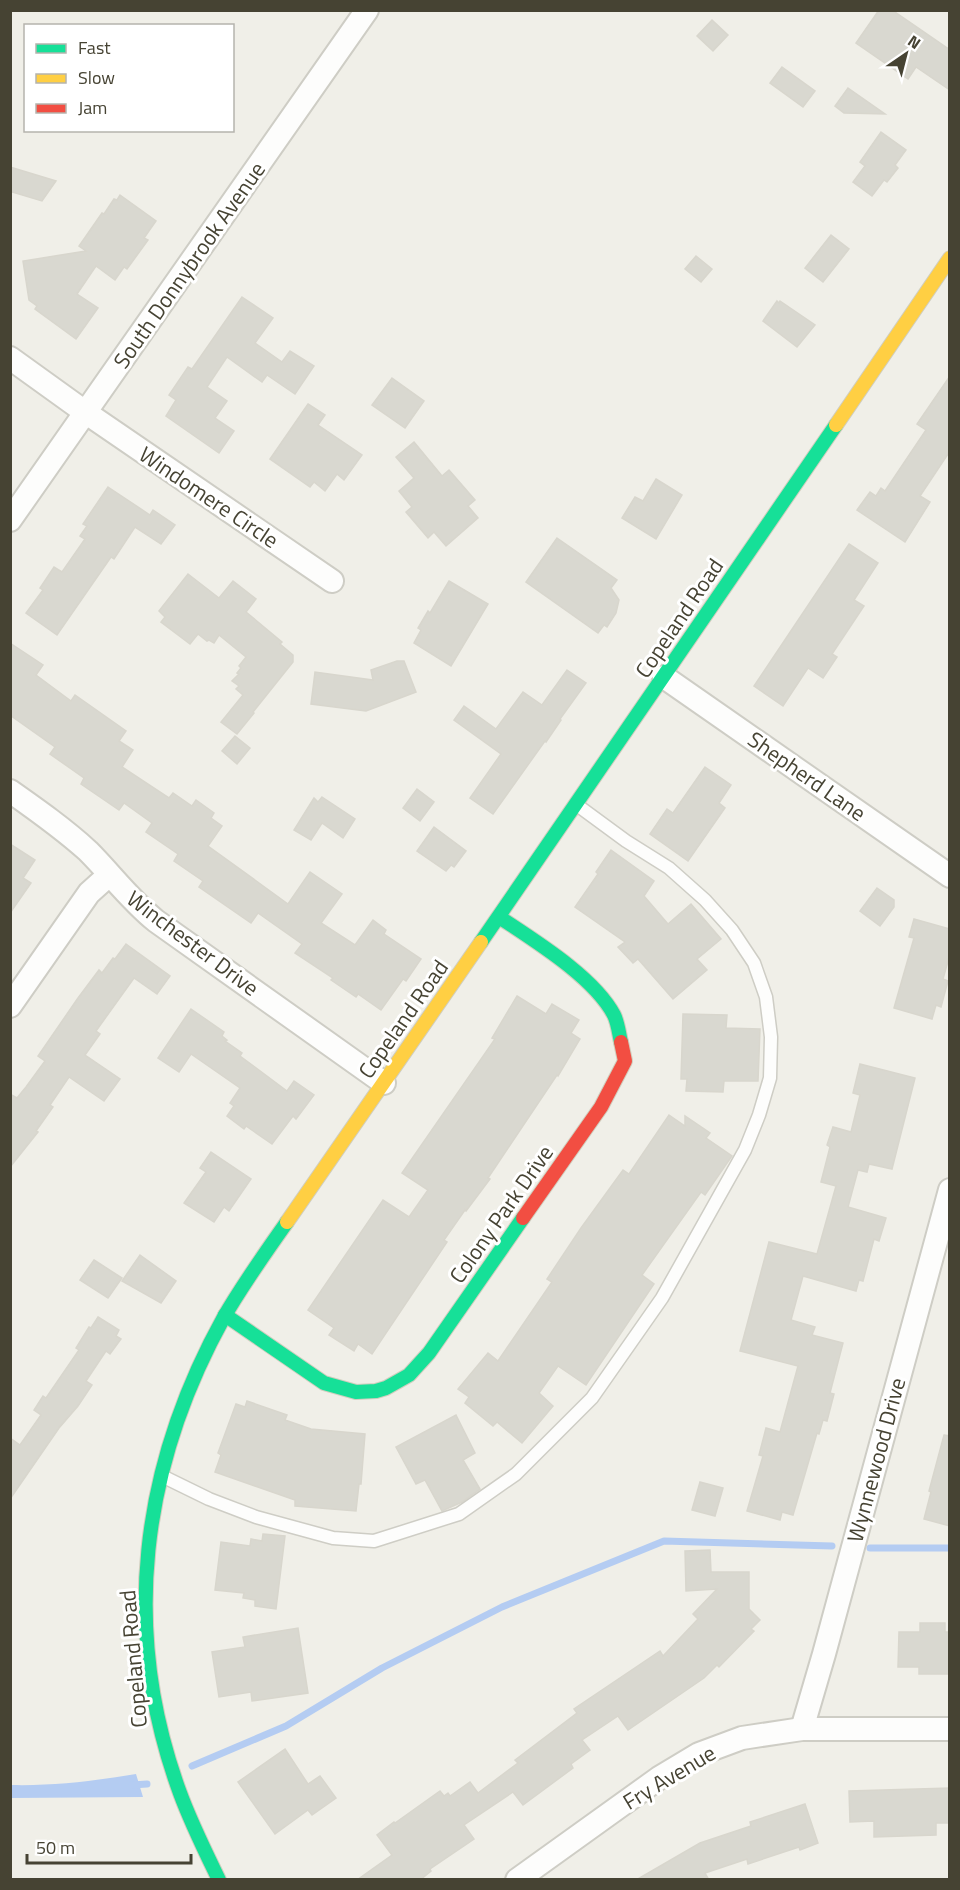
<svg xmlns="http://www.w3.org/2000/svg" width="960" height="1890" font-family="'Titillium Web',sans-serif">
<style>
.water{fill:#b4ccf2}
.lines{fill:none;stroke-linecap:round;stroke-linejoin:round}
.stream{stroke:#b4ccf2;stroke-width:7}
.building{fill:#d9d8d0;stroke:#d8d6cd;stroke-width:1.5}
.lane-casing{stroke:#cecdc5;stroke-width:15}
.street-casing{stroke:#cecdc5;stroke-width:26}
.fast-casing{stroke:#d0cebe;stroke-width:16}
.slow-casing{stroke:#d0cebe;stroke-width:16}
.jam-casing{stroke:#d0cebe;stroke-width:16}
.lane{stroke:#fdfdfc;stroke-width:12}
.street{stroke:#fdfdfc;stroke-width:22}
.fast{stroke:#16e098;stroke-width:14}
.slow{stroke:#ffcf43;stroke-width:14}
.jam{stroke:#f24e42;stroke-width:14}
.labels{text-anchor:middle;stroke-width:6;stroke-linejoin:round;paint-order:stroke}
.street-label{font-size:22px;fill:#464333;stroke:#fff}
</style>
<rect width="100%" height="100%" fill="#f0efe8"/>
<path class="water" d="M136,1774L143,1797L11,1798V1785C54,1786 93,1781 136,1774Z"/>
<g class="lines">
<g class="stream">
<path d="M870,1548H950"/>
<path d="M192,1766L286,1726L382,1668L502,1607L664,1541L832,1546"/>
<path d="M132,1785L147,1784"/>
</g>
</g>
<g class="building">
<path d="M879,10H892L950,50V90L916,67L908,79L856,43Z"/>
<path d="M712,20L728,35L713,51L697,36Z"/>
<path d="M782,67L815,91L803,107L770,83Z"/>
<path d="M848,88L885,114L844,113L835,106Z"/>
<path d="M881,132L906,150L895,165L898,168L887,182L884,180L872,196L853,182L865,166L860,162Z"/>
<path d="M10,167L56,181L42,201L12,192Z"/>
<path d="M120,195L156,221L144,238L148,240L127,269L124,267L115,280L96,266L77,294L98,308L76,339L35,309L37,306L29,300L23,261L86,251L79,246L102,213L104,214L114,199L117,200Z"/>
<path d="M831,235L849,249L823,282L805,268Z"/>
<path d="M696,256L712,269L701,282L685,269Z"/>
<path d="M242,297L273,318L255,343L282,362L290,351L314,366L295,394L267,375L262,382L227,357L207,387L227,401L215,418L234,431L219,453L166,416L176,400L169,395L188,367L192,369Z"/>
<path d="M777,301L779,303L780,301L815,325L797,347L763,321Z"/>
<path d="M950,376V451L920,496L930,502L905,542L857,510L870,492L876,496L881,488L885,491L926,430L917,424Z"/>
<path d="M392,378L424,401L405,428L372,405Z"/>
<path d="M308,404L325,415L318,425L362,455L344,480L337,474L325,491L314,482L310,487L270,459Z"/>
<path d="M414,442L442,476L449,470L475,500L468,506L478,518L446,546L434,532L428,538L406,512L412,507L399,491L414,478L396,457Z"/>
<path d="M656,479L682,495L656,539L622,518L635,497L643,501Z"/>
<path d="M108,487L150,515L153,510L175,525L161,544L135,527L114,559L111,557L57,635L26,613L43,590L40,588L54,567L62,572L85,539L80,536L87,526L83,524Z"/>
<path d="M557,538L617,580L611,588L619,600L616,613L607,627L604,625L598,633L526,582Z"/>
<path d="M849,544L878,563L854,600L864,606L832,654L837,657L823,678L808,668L783,706L754,686Z"/>
<path d="M188,574L219,598L233,581L256,599L246,612L282,642L280,644L293,655V662L253,712L254,713L237,734L221,722L243,695L236,689L239,686L232,681L239,674L237,673L241,668L239,666L246,657L219,635L214,643L209,640L207,641L198,634L190,644L161,622L165,617L159,611Z"/>
<path d="M449,581L488,604L451,666L414,643L421,630L418,628L428,611L430,613Z"/>
<path d="M10,643L43,665L36,675L71,701L75,695L126,731L119,741L133,750L122,767L169,798L173,793L192,806L196,800L214,813L211,818L222,826L208,846L288,904L310,872L342,894L321,923L355,945L373,920L386,930L384,934L421,959L406,981L403,979L381,1010L358,994L356,997L331,980L333,978L295,953L302,944L258,913L251,923L199,887L203,881L174,861L178,854L146,832L152,823L124,803L119,810L81,784L84,778L50,754L55,747L10,715Z"/>
<path d="M397,661H404L416,692L366,711L311,704L315,672L373,680L371,670Z"/>
<path d="M567,670L586,683L560,719L561,720L546,742L545,741L493,814L470,798L501,754L454,720L464,706L496,729L523,692L542,705Z"/>
<path d="M235,736L250,748L237,764L222,751Z"/>
<path d="M705,767L731,785L719,803L725,808L688,861L650,834L667,809L673,813Z"/>
<path d="M417,789L434,802L420,821L403,808Z"/>
<path d="M322,797L355,819L343,838L322,823L311,840L294,830L314,798L318,802Z"/>
<path d="M434,827L466,851L454,867L451,865L446,871L417,851Z"/>
<path d="M10,844L35,860L23,878L31,883L10,913Z"/>
<path d="M611,850L654,881L644,896L668,924L691,904L721,939L697,959L707,970L673,999L638,959L633,963L618,947L625,942L575,907L598,874L596,872Z"/>
<path d="M877,888L894,900V907L880,926L860,911Z"/>
<path d="M914,919L950,929V954L943,979L948,981L941,1007L936,1005L932,1019L894,1008L914,938L909,937Z"/>
<path d="M126,944L170,976L157,994L134,978L96,1031L100,1034L85,1055L120,1079L104,1101L69,1077L50,1105L53,1107L36,1131L38,1132L10,1167V1094L17,1098L26,1087L45,1061L38,1056L78,998L99,970L102,973L113,958L115,959Z"/>
<path d="M517,996L546,1014L552,1004L579,1020L571,1033L580,1039L558,1076L557,1075L488,1178L490,1179L466,1211L465,1210L444,1240L447,1242L372,1354L358,1344L354,1351L329,1335L334,1328L308,1310L383,1200L409,1217L428,1190L402,1173L495,1039L492,1038Z"/>
<path d="M191,1009L224,1032L222,1036L227,1040L225,1041L242,1053L240,1056L287,1091L294,1081L314,1095L296,1119L293,1116L272,1144L246,1126L244,1129L227,1116L234,1106L230,1103L240,1088L191,1054L179,1072L158,1058Z"/>
<path d="M683,1014L727,1015L726,1028L760,1029L758,1081H724L723,1092L686,1091L687,1079H681Z"/>
<path d="M860,1064L915,1078L892,1169L869,1164L867,1172L858,1170L848,1207L886,1218L879,1241L874,1239L863,1281L859,1280L856,1291L803,1276L791,1320L815,1327L812,1335L843,1343L830,1393L834,1394L827,1421L823,1420L819,1434L817,1433L793,1515L782,1512L780,1520L747,1511L763,1456L759,1455L766,1428L780,1432L798,1366L740,1351L769,1242L817,1254L836,1186L821,1182L830,1147L827,1145L833,1127L851,1132L860,1095L853,1093Z"/>
<path d="M669,1115L685,1126V1116L710,1133L706,1138L732,1156L705,1195L701,1192L642,1275L654,1284L586,1385L558,1366L539,1393L553,1406L522,1443L497,1422L493,1426L465,1403L469,1397L458,1389L488,1353L498,1361L552,1282L547,1279L581,1228L623,1170L629,1174Z"/>
<path d="M211,1152L251,1179L229,1211L224,1207L214,1222L184,1203L206,1172L200,1168Z"/>
<path d="M140,1255L176,1281L161,1303L122,1281Z"/>
<path d="M94,1260L122,1278L108,1298L80,1280Z"/>
<path d="M98,1317L119,1330L116,1336L121,1339L110,1354L106,1351L86,1381L92,1385L78,1406L59,1428L10,1499V1438L20,1445L41,1415L34,1410L43,1396L46,1398L79,1350L76,1348L89,1327L91,1328Z"/>
<path d="M247,1401L287,1415L285,1420L311,1429L365,1434L361,1484H359L356,1511L295,1506V1500L215,1472L221,1455L218,1453L236,1404L245,1407Z"/>
<path d="M456,1415L475,1453L463,1460L480,1489L462,1502L442,1511L425,1480L416,1484L396,1447Z"/>
<path d="M944,1435L950,1436V1526L924,1519L931,1492L929,1491Z"/>
<path d="M700,1482L723,1488L715,1516L692,1510Z"/>
<path d="M263,1534L285,1536L276,1609L255,1606V1600L243,1598L244,1593L215,1590L221,1542L250,1546L251,1539L262,1541Z"/>
<path d="M710,1550L711,1572H749V1609L760,1620L751,1629L754,1631L719,1667L717,1665L704,1678L628,1730L618,1716L582,1740L590,1750L571,1764L573,1768L523,1805L513,1792L464,1825L474,1839L430,1869L431,1871L420,1880H357L392,1855L377,1835L394,1822L395,1823L440,1791L444,1796L448,1793L450,1796L470,1782L478,1793L518,1763L515,1760L577,1713L574,1709L660,1651L663,1656L698,1619L693,1614L717,1589L686,1591L685,1551Z"/>
<path d="M920,1623H945V1632H950V1674H919V1667H898L899,1632H920Z"/>
<path d="M298,1628L308,1693L252,1701L251,1692L219,1697L212,1652L245,1647L243,1637Z"/>
<path d="M285,1749L308,1784L320,1776L336,1798L312,1815L308,1810L275,1834L238,1782Z"/>
<path d="M950,1788V1823H936V1835L874,1837V1821L850,1822L849,1791Z"/>
<path d="M805,1804L818,1843L800,1850L799,1847L748,1864L747,1859L705,1873L709,1880H636L700,1843L751,1826L750,1822Z"/>
</g>
<g class="lines">
<defs>
<path id="lane" d="M162,1476L209,1499L256,1517L333,1538L374,1541L459,1514L516,1474L592,1398L662,1298L745,1150L759,1115L770,1078L771,1037L766,997L754,963L732,930L705,900L669,868L626,841L577,805"/>
<g id="street">
<path d="M10,358L85,412L332,581"/>
<path d="M10,520L367,10"/>
<path d="M664,677L950,876"/>
<path d="M10,791C37,810 64,829 88,851C111,874 130,900 156,921L384,1083"/>
<path d="M10,1006L89,893L109,875"/>
<path d="M802,1729L824,1654L950,1190"/>
<path d="M517,1880L659,1778L699,1754L742,1738L802,1729H950"/>
</g>
<g id="fast">
<path d="M499,917C535,941 594,977 614,1015C618,1023 619,1034 621,1042"/>
<path d="M481,942L836,425"/>
<path d="M225,1315L324,1383L356,1392L376,1391L386,1388L409,1375L429,1353L523,1218"/>
<path d="M219,1880C205,1851 191,1823 180,1793C120,1630 141,1467 224,1317C243,1284 265,1253 287,1222"/>
</g>
<g id="slow">
<path d="M836,425L950,258"/>
<path d="M287,1222L481,942"/>
</g>
<path id="jam" d="M523,1218L601,1107L625,1061L621,1042"/>
</defs>
<use href="#lane" class="lane-casing"/>
<use href="#street" class="street-casing"/>
<use href="#fast" class="fast-casing"/>
<use href="#slow" class="slow-casing"/>
<use href="#jam" class="jam-casing"/>
<use href="#lane" class="lane"/>
<use href="#street" class="street"/>
<use href="#fast" class="fast"/>
<use href="#slow" class="slow"/>
<use href="#jam" class="jam"/>
</g>
<g class="labels">
<g class="street-label">
<text transform="translate(189 265) rotate(-55)" y="8">South Donnybrook Avenue</text>
<text transform="translate(209 497) rotate(34)" y="8">Windomere Circle</text>
<text transform="translate(679 618) rotate(-56)" y="8">Copeland Road</text>
<text transform="translate(807 776) rotate(35)" y="8">Shepherd Lane</text>
<text transform="translate(193 943) rotate(37)" y="8">Winchester Drive</text>
<text transform="translate(403 1019) rotate(-55)" y="8">Copeland Road</text>
<text transform="translate(501 1214) rotate(-55)" y="8">Colony Park Drive</text>
<text transform="translate(876 1460) rotate(-75)" y="8">Wynnewood Drive</text>
<text transform="translate(133 1659) rotate(-95)" y="8">Copeland Road</text>
<text transform="translate(669 1777) rotate(-31)" y="8">Fry Avenue</text>
</g>
</g>
<rect width="960" height="1890" fill="none" stroke="#464333" stroke-width="24"/>
<rect x="24" y="24" width="210" height="108" fill="#ffffff" stroke="#b5b4ad" stroke-width="1.5"/>
<rect x="36" y="44" width="30" height="9" fill="#16e098" stroke="#b5b4ad" stroke-width="1.5"/>
<text x="78" y="54" font-size="18" fill="#464333">Fast</text>
<rect x="36" y="74" width="30" height="9" fill="#ffcf43" stroke="#b5b4ad" stroke-width="1.5"/>
<text x="78" y="84" font-size="18" fill="#464333">Slow</text>
<rect x="36" y="104" width="30" height="9" fill="#f24e42" stroke="#b5b4ad" stroke-width="1.5"/>
<text x="78" y="114" font-size="18" fill="#464333">Jam</text>
<g transform="translate(906 54) rotate(35)" stroke="#ffffff" stroke-width="4.5" paint-order="stroke">
<path d="M0-4.5L10 22L0 15L-10 22Z" fill="#464333"/>
<text y="-9" font-size="16" font-weight="bold" text-anchor="middle" fill="#464333">N</text>
</g>
<path d="M27 1854v9h164v-9" fill="none" stroke="#464333" stroke-width="3"/>
<text x="36" y="1854" font-size="18" fill="#464333" stroke="#ffffff" stroke-width="4.5" paint-order="stroke">50 m</text>
</svg>
